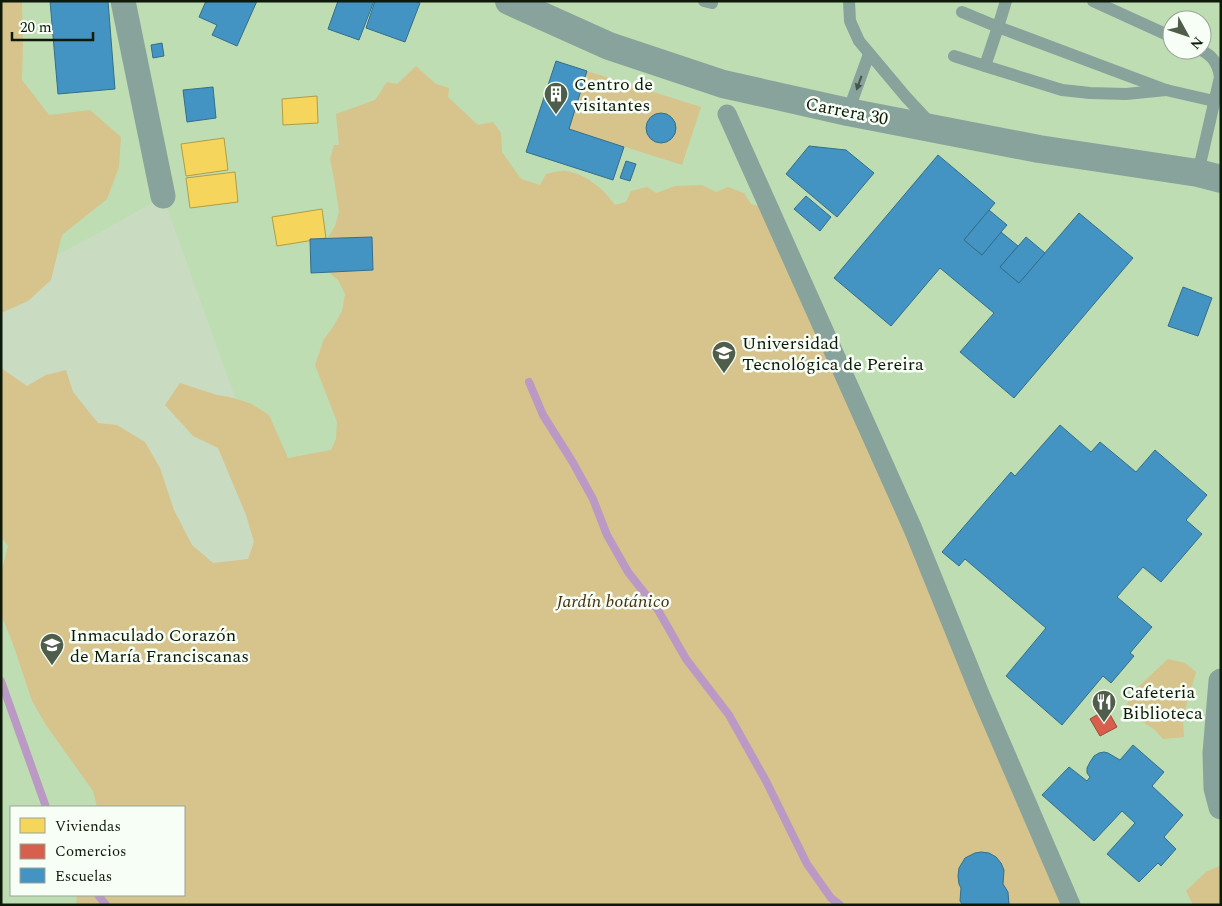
<svg xmlns="http://www.w3.org/2000/svg" width="1222" height="906" font-family="Spectral,serif">
<style>
.built{fill:#bfddb3;fill-rule:evenodd}
.green{fill:#d7c38c}
.homes{fill:#f6d55c;stroke:#b09d43}
.shops{fill:#d6604d;stroke:#9a4b39}
.schools{fill:#4393c3;stroke:#336f8b}
.lines{fill:none;stroke-linecap:round;stroke-linejoin:round}
.stream{stroke:#ba9ac4;stroke-width:8}
.service{stroke:#88a29c;stroke-width:12}
.pedestrian{stroke:#88a29c;stroke-width:19}
.minor{stroke:#88a29c;stroke-width:25}
.tertiary{stroke:#88a29c;stroke-width:28}
.oneway{fill:#45574b}
.labels{text-anchor:middle;stroke-width:5;stroke-linejoin:round;paint-order:stroke}
.poi-label{font-size:18px;fill:#0e1a09;stroke:#f7fef5;text-anchor:start}
.street-label{font-size:18px;fill:#0e1a09;stroke:#f7fef5}
.park-label{font-size:18px;font-style:italic;fill:#45300c;stroke:#f7fef5}
</style>
<rect width="100%" height="100%" fill="#c9dcc2"/>
<path class="built" d="M1,1H1221V905H1V451L100,643L289,599L259,464L163,197L108,228L1,285ZM1172,20H1202V50H1172ZM11,807H184V895H11Z"/>
<g class="green">
<path d="M1,1H22L23,42L22,80L49,115L90,110L121,137L119,167L107,199L62,235L51,280L28,301L1,313Z"/>
<path d="M416,66L436,84L449,88L448,97L478,125L493,122L501,133L502,152L521,179L540,185L546,174C552,173 560,170 566,171C586,174 604,189 615,205L626,202L631,191L647,187L656,193L675,186L702,185L716,192L728,187L744,193L751,204L768,208L1071,905H76L77,895H184V807H97L93,791L46,725L32,701L13,644L2,617L1,612V573L8,546L1,537V368L27,386L46,375L66,370L73,392L98,423L117,425L145,442L160,468L174,510L192,545L213,563L248,559L254,542L246,515L218,448L193,436L165,405L180,383L217,395L229,397L250,403L269,415L288,458L331,450L336,439L337,422L315,365L324,339L333,327L342,311L345,294L338,280L326,270L325,242L335,226L339,212L334,179L330,159L334,145H339L336,114L375,100L387,82L397,84Z"/>
<path d="M587,71L701,107L682,165L569,129Z"/>
<path d="M1168,659L1185,663L1196,672L1183,717L1184,737L1163,739L1154,729L1134,717L1125,707L1137,688Z"/>
<path d="M1221,865V905H1193L1186,891L1206,872Z"/>
</g>
<g class="homes">
<path d="M317,96L318,123L283,125L282,99Z"/>
<path d="M224,138L228,170L186,176L181,144Z"/>
<path d="M235,172L238,202L190,208L186,178Z"/>
<path d="M322,209L326,238L277,246L272,217Z"/>
</g>
<path class="shops" d="M1107,709L1117,727L1100,736L1090,719Z"/>
<g class="schools">
<path d="M50,1H108L115,89L58,94Z"/>
<path d="M206,1H257L237,46L212,35L217,25L199,17Z"/>
<path d="M338,1H374L359,40L328,29Z"/>
<path d="M375,1H415L420,3L405,42L366,28Z"/>
<path d="M162,43L164,56L153,58L151,45Z"/>
<path d="M556,61L587,71L569,129L624,147L613,180L526,152Z"/>
<path d="M213,87L216,118L187,122L183,90Z"/>
<circle cx="661" cy="128" r="15"/>
<path d="M809,146L846,150L874,173L837,217L786,174Z"/>
<path d="M938,155L995,203L964,240L982,255L1001,232L1018,246L1000,267L1019,283L1079,213L1133,258L1014,398L960,352L994,313L940,268L891,326L834,278Z"/>
<path d="M626,161L636,164L630,181L620,178Z"/>
<path d="M806,196L831,217L820,231L794,209Z"/>
<path d="M989,210L1007,225L982,255L964,240Z"/>
<path d="M372,237L373,270L311,273L310,239Z"/>
<path d="M1026,237L1045,253L1019,283L1000,267Z"/>
<path d="M1183,287L1212,298L1198,336L1168,326Z"/>
<path d="M1060,425L1091,452L1100,442L1136,472L1155,450L1207,495L1186,520L1202,534L1161,582L1143,567L1117,597L1152,627L1130,653L1134,656L1111,683L1103,676L1062,725L1006,676L1046,628L965,559L959,566L942,552L1011,472L1015,476Z"/>
<path d="M1133,745L1164,772L1152,786L1183,815L1164,837L1176,849L1161,866L1158,863L1139,882L1107,854L1135,823L1122,811L1094,841L1042,795L1069,767L1087,781L1090,777L1087,773V768L1090,762L1094,756L1099,753L1104,752L1108,753L1120,760Z"/>
<path d="M981,852L989,853L996,857L1001,863L1004,870L1003,884L1008,892L1009,905H963L960,901L961,888L959,884L958,876L959,868L965,858L975,853Z"/>
</g>
<g class="lines">
<g class="stream">
<path d="M529,382L543,415L572,461L593,499L607,535L628,572L658,610L686,659L729,715L766,781L807,864L831,898L840,905"/>
<path d="M1,681L46,807"/>
<path d="M98,895L106,905"/>
</g>
<g class="service">
<path d="M704,1L712,3"/>
<path d="M849,1L850,21L859,41L906,97L932,125"/>
<path d="M1006,1L998,27L1166,90L1214,101"/>
<path d="M1093,1L1172,37"/>
<path d="M962,12L998,27L985,66L1062,90L1090,93L1126,94L1166,90"/>
<path d="M954,56L985,66"/>
<path d="M848,112L869,54"/>
<path d="M1198,173L1220,77C1218,64 1213,56 1201,50"/>
</g>
<path class="pedestrian" d="M727,114L913,529L980,694L1071,905"/>
<g class="minor">
<path d="M123,1L163,196"/>
<path d="M1221,681L1215,753L1216,788L1221,807"/>
</g>
<path class="tertiary" d="M509,1L609,46L723,84L848,112L1039,149L1198,173L1221,179"/>
</g>
<defs><path id="oneway-solid" d="M-6-.8H1V-3.2L6.5 0L1 3.2V.8H-6Z" transform="scale(1.25)"/></defs>
<use class="oneway" href="#oneway-solid" transform="translate(859 83) rotate(110)"/>
<defs>
<symbol id="building-pin" viewBox="-11 -11 22 30"><path d="M0 17L-7.5 6A9.5 9.5 0 1 1 7.5 6Z" fill="#4f5e4a" stroke="#f7fef5"/><path d="M-4-6H4V6H1V3H-1V6H-4ZM-2.5-4.3h1.7v1.8h-1.7ZM.8-4.3h1.7v1.8H.8ZM-2.5-1h1.7V.8h-1.7ZM.8-1h1.7V.8H.8Z" fill="#fff"/></symbol>
<symbol id="university-pin" viewBox="-11 -11 22 30"><path d="M0 17L-7.5 6A9.5 9.5 0 1 1 7.5 6Z" fill="#4f5e4a" stroke="#f7fef5"/><path d="M0-5L7-2L0 1L-7-2ZM-4 1L0 2.5L4 1V4Q0 6-4 4Z" fill="#fff"/></symbol>
<symbol id="school-pin" viewBox="-11 -11 22 30"><path d="M0 17L-7.5 6A9.5 9.5 0 1 1 7.5 6Z" fill="#4f5e4a" stroke="#f7fef5"/><path d="M0-5L7-2L0 1L-7-2ZM-4 1L0 2.5L4 1V4Q0 6-4 4Z" fill="#fff"/></symbol>
<symbol id="restaurant-pin" viewBox="-11 -11 22 30"><path d="M0 17L-7.5 6A9.5 9.5 0 1 1 7.5 6Z" fill="#4f5e4a" stroke="#f7fef5"/><path d="M-5-6h1v4h1v-4h1v4h1v-4h1v5L-1.5 .5V6h-2V.5L-5-1ZM5-6V6H3V1.5H1.5Q1.5-4 5-6Z" fill="#fff"/></symbol>
</defs>
<g fill-rule="evenodd">
<use href="#building-pin" x="542" y="80" width="28" height="38"/>
<use href="#university-pin" x="710" y="339" width="28" height="38"/>
<use href="#school-pin" x="38" y="631" width="28" height="38"/>
<use href="#restaurant-pin" x="1090" y="688" width="28" height="38"/>
</g>
<g class="labels">
<g class="poi-label">
<text x="574" y="90">Centro de<tspan x="574" dy="21">visitantes</tspan></text>
<text x="742" y="349">Universidad<tspan x="742" dy="21">Tecnológica de Pereira</tspan></text>
<text x="70" y="641">Inmaculado Corazón<tspan x="70" dy="21">de María Franciscanas</tspan></text>
<text x="1122" y="698">Cafeteria<tspan x="1122" dy="21">Biblioteca</tspan></text>
</g>
<g class="street-label">
<text transform="translate(847 111) rotate(11)" y="6">Carrera 30</text>
</g>
<g class="park-label">
<text x="613" y="607">Jardín botánico</text>
</g>
</g>
<rect width="1222" height="906" fill="none" stroke="#0e1a09" stroke-width="5"/>
<rect x="10" y="806" width="175" height="90" fill="#f7fef5" stroke="#9aa397"/>
<rect x="20" y="818" width="25" height="15" fill="#f6d55c" stroke="#9aa397"/>
<text x="55" y="831" font-size="15" fill="#0e1a09">Viviendas</text>
<rect x="20" y="844" width="25" height="15" fill="#d6604d" stroke="#9aa397"/>
<text x="55" y="856" font-size="15" fill="#0e1a09">Comercios</text>
<rect x="20" y="868" width="25" height="15" fill="#4393c3" stroke="#9aa397"/>
<text x="55" y="881" font-size="15" fill="#0e1a09">Escuelas</text>
<g transform="translate(1187 35) rotate(130)"><circle r="24" fill="#f7fef5" stroke="#9aa397"/>
<path d="M0-4L9 19L0 12L-9 19Z" fill="#4f5e4a"/>
<text y="-8" font-size="14" font-weight="bold" text-anchor="middle" fill="#0e1a09">N</text>
</g>
<path d="M12 32v8h81v-8" fill="none" stroke="#0e1a09" stroke-width="2.5"/>
<text x="20" y="32" font-size="15" fill="#0e1a09" stroke="#f7fef5" stroke-width="4" paint-order="stroke">20 m</text>
</svg>
